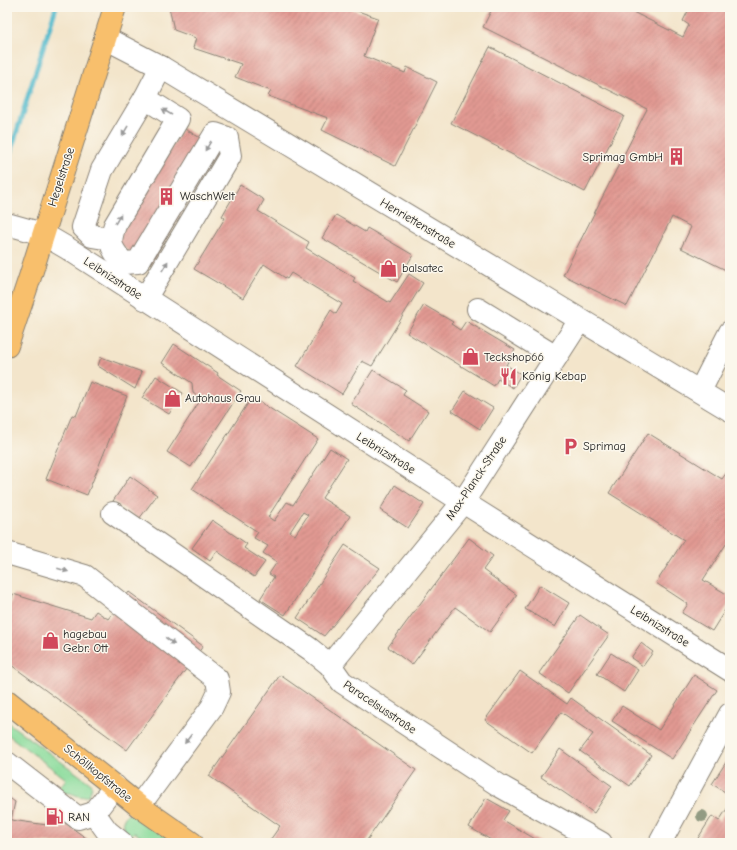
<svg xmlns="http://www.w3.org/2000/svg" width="737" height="850" font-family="'Comic Neue',sans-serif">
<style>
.grass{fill:#8adb9b;stroke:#537c5c}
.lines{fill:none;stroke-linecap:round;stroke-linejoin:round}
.stream{stroke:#4eb8cb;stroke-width:5}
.building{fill:url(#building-hatch);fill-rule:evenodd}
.minor-casing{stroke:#888074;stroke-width:24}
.major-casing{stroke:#888074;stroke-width:24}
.minor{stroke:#fff;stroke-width:22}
.major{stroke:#f8bf6c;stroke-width:22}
.tree{fill:#929b83}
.oneway{fill:#999}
.labels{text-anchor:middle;stroke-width:3;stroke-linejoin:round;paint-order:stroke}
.poi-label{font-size:12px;fill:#1c1c1c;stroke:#fbf7ec;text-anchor:start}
.street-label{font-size:12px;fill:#1c1c1c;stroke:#fbf7ec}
</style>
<defs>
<pattern id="building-hatch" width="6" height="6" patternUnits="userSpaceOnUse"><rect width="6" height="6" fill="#e19992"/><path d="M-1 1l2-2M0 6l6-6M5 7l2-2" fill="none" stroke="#c0837d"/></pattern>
</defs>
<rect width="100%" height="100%" fill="#fbf7ec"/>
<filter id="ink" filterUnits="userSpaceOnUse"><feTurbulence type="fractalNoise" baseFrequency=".025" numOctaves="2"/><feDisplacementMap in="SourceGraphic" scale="8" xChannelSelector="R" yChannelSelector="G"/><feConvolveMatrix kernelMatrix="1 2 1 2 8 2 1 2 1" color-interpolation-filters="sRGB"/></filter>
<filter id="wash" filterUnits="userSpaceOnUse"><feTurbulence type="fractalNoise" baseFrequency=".012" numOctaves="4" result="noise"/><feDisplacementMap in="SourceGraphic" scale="16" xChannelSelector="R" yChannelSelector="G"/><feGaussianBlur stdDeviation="0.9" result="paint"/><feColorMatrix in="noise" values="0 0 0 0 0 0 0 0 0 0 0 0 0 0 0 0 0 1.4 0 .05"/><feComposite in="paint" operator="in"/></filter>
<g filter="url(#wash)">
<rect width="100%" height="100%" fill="#f3e5cb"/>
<g class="grass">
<path d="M7,722L90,783L92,787L89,795C81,799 77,795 70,793C65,793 63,793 58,790L66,779L7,734Z"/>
<path d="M130,814L135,815L175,843H150L134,832L127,841L123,821L126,815Z"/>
</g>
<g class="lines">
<path class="stream" d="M7,163L56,7"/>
</g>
<g id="blocks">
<g class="building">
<path d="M169,7H346L378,18L364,56L405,73L407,67L437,82L395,166L322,130L328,118L268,96L271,91L235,77L241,64L193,48L196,38L174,30Z"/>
<path d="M493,7H623L683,37L689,25L683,21L690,7H730V272L681,248L691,227L672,217L627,306L563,275L647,109L483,27Z"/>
<path d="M490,47L624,116L585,192L451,123Z"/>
<path d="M183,128L218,148L151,264L116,243Z"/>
<path d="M240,185L264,200L258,211L309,242L306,248L355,278L353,281L390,303L409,274L423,283L372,366L362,361L342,394L297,366L331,310L336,314L342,304L291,273L287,279L264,264L243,298L194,269L225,218L222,216Z"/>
<path d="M336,215L365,232L367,228L413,255L397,282L322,238Z"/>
<path d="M424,305L453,322L451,324L460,330L466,321L515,350L506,365L521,374L513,388L498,379L494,386L407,333Z"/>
<path d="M174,344L218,373L217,375L241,391L191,467L167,452L201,399L193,393L192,383L162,363Z"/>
<path d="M101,357L142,372L135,389L98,366Z"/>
<path d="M373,370L406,390L403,395L428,411L409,441L351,404Z"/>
<path d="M156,376L183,393L169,414L142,398Z"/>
<path d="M90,382L127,396L87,495L46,479L72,415L76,416Z"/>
<path d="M465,391L493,408L480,429L452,411Z"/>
<path d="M252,397L318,439L268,517L274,521L287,502L293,505L330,448L347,459L322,498L350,516L285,615L260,599L274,577L269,574L277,562L263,553L268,546L254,538L258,532L192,489ZM303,512L308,515L295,535L290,532Z"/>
<path d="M648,433L722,479L730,468V538L703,580L730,596V602L712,631L682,613L688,604L656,583L684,540L609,493Z"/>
<path d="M130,476L157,495L139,519L113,501Z"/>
<path d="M395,485L424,504L408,528L380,510Z"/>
<path d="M212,520L247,544L244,548L265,562L254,577L217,551L210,561L192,548Z"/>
<path d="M469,538L493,556L483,570L517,595L490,632L455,607L412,665L388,647Z"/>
<path d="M345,545L380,568L324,636L297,618Z"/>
<path d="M540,585L569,603L555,627L525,609Z"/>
<path d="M129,592L203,646L127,750L7,662V616L13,594L91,618L96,611L108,619Z"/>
<path d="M580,615L609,635L568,693L539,673Z"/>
<path d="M641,643L653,652L643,666L631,658Z"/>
<path d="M611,653L638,670L624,692L597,674Z"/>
<path d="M520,671L567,704L571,698L651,755L630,786L580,751L593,734L561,712L532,753L485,720Z"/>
<path d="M280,675L416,770L365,843H268L280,826L209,776Z"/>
<path d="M694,675L717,690L672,759L612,721L622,706L659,730Z"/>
<path d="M560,749L612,786L594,813L541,777Z"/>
<path d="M730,756V795L712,784Z"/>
<path d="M7,796L15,802L11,820L47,825L54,815L93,843L7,842Z"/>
<path d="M486,798L509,811L503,820L542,843H490L491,840L469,827Z"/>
<path d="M730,804V843H695L712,816L719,821Z"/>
</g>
</g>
</g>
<g filter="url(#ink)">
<use href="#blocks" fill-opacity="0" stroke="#888074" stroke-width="1"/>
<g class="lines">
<defs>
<g id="minor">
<path d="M105,38L161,67L730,410"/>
<path d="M7,224L43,234L67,248L463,502L730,670"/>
<path d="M110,239L92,236L83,227L102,170L145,98"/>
<path d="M145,299L230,156L227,138L215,134L138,262L123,263C111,247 108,245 115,225L178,119L145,98L161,67"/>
<path d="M478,309L556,357"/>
<path d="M700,391L730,332"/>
<path d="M113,513L310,649L330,665L342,682L500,786L601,843"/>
<path d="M7,553L85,576L217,679L219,692L212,707L139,806"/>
<path d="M330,665L463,502L580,320"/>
<path d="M7,763L78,818L94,813L115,786"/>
<path d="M94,813L107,831L122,843"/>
<path d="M660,843L730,714"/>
</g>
<g id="major">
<path d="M7,346L30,277L115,7"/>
<path d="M7,701L139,806L192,843"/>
</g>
</defs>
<use href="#minor" class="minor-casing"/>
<use href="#major" class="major-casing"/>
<use href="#minor" class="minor"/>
<use href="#major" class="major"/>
</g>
<circle class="tree" cx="702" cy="816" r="6"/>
<defs><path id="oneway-solid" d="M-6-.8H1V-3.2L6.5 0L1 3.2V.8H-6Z"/></defs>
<g class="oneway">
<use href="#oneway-solid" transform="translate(167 112) rotate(-148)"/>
<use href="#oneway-solid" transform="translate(125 131) rotate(120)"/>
<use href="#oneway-solid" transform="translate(208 146) rotate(121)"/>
<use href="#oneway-solid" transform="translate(118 219) rotate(-60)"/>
<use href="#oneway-solid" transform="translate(165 266) rotate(-59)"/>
<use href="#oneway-solid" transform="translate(63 570) rotate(17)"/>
<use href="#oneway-solid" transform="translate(170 641) rotate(37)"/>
<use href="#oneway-solid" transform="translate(188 739) rotate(127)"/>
</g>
</g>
<defs>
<symbol id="building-bare" viewBox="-9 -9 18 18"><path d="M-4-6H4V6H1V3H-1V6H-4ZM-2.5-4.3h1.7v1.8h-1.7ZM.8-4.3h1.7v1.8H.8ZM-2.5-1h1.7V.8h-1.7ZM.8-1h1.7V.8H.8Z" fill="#d1495b" stroke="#fbf7ec" stroke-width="2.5" paint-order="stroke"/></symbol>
<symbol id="shop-bare" viewBox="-9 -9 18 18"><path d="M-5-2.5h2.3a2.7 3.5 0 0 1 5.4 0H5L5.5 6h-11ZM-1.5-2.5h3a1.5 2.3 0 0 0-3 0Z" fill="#d1495b" stroke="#fbf7ec" stroke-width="2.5" paint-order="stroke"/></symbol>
<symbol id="restaurant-bare" viewBox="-9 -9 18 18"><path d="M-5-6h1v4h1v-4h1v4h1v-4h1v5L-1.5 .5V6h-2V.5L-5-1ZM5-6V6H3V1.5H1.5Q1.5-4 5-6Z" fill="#d1495b" stroke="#fbf7ec" stroke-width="2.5" paint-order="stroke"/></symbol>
<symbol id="parking-bare" viewBox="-9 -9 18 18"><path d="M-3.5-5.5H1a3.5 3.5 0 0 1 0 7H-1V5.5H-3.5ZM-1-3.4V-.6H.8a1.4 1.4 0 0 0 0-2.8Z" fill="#d1495b" stroke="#fbf7ec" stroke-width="2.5" paint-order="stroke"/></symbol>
<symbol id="fuel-bare" viewBox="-9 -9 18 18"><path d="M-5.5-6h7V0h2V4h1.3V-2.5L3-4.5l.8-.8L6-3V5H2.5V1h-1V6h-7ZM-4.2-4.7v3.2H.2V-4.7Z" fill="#d1495b" stroke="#fbf7ec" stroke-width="2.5" paint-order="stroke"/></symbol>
</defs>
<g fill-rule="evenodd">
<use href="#building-bare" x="664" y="144" width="25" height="25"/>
<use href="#building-bare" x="154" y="184" width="25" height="25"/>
<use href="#shop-bare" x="376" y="256" width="25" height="25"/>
<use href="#shop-bare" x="458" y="344" width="25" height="25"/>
<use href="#restaurant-bare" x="496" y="364" width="25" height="25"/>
<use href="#shop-bare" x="160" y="386" width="25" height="25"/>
<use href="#parking-bare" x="558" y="434" width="25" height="25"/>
<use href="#shop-bare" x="38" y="628" width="25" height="25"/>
<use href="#fuel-bare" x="42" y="804" width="25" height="25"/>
</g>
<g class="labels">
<g class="poi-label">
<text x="663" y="161" text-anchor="end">Sprimag GmbH</text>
<text x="180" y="200">WaschWelt</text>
<text x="402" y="272">balsatec</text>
<text x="484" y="361">Teckshop66</text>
<text x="522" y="380">König Kebap</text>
<text x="185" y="402">Autohaus Grau</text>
<text x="583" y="450">Sprimag</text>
<text x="63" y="638">hagebau<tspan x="63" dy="14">Gebr. Ott</tspan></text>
<text x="68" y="821">RAN</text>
</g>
<g class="street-label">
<text transform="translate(61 177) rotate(-72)" y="4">Hegelstraße</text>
<text transform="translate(418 223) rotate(31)" y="4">Henriettenstraße</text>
<text transform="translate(113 278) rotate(33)" y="4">Leibnizstraße</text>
<text transform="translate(386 453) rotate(32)" y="4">Leibnizstraße</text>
<text transform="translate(476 478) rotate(-56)" y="4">Max-Planck-Straße</text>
<text transform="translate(660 626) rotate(32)" y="4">Leibnizstraße</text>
<text transform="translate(380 707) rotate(34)" y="4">Paracelsusstraße</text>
<text transform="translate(98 773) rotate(39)" y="4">Schöllkopfstraße</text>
</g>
</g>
<rect width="737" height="850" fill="none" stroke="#fbf7ec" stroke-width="24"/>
</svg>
